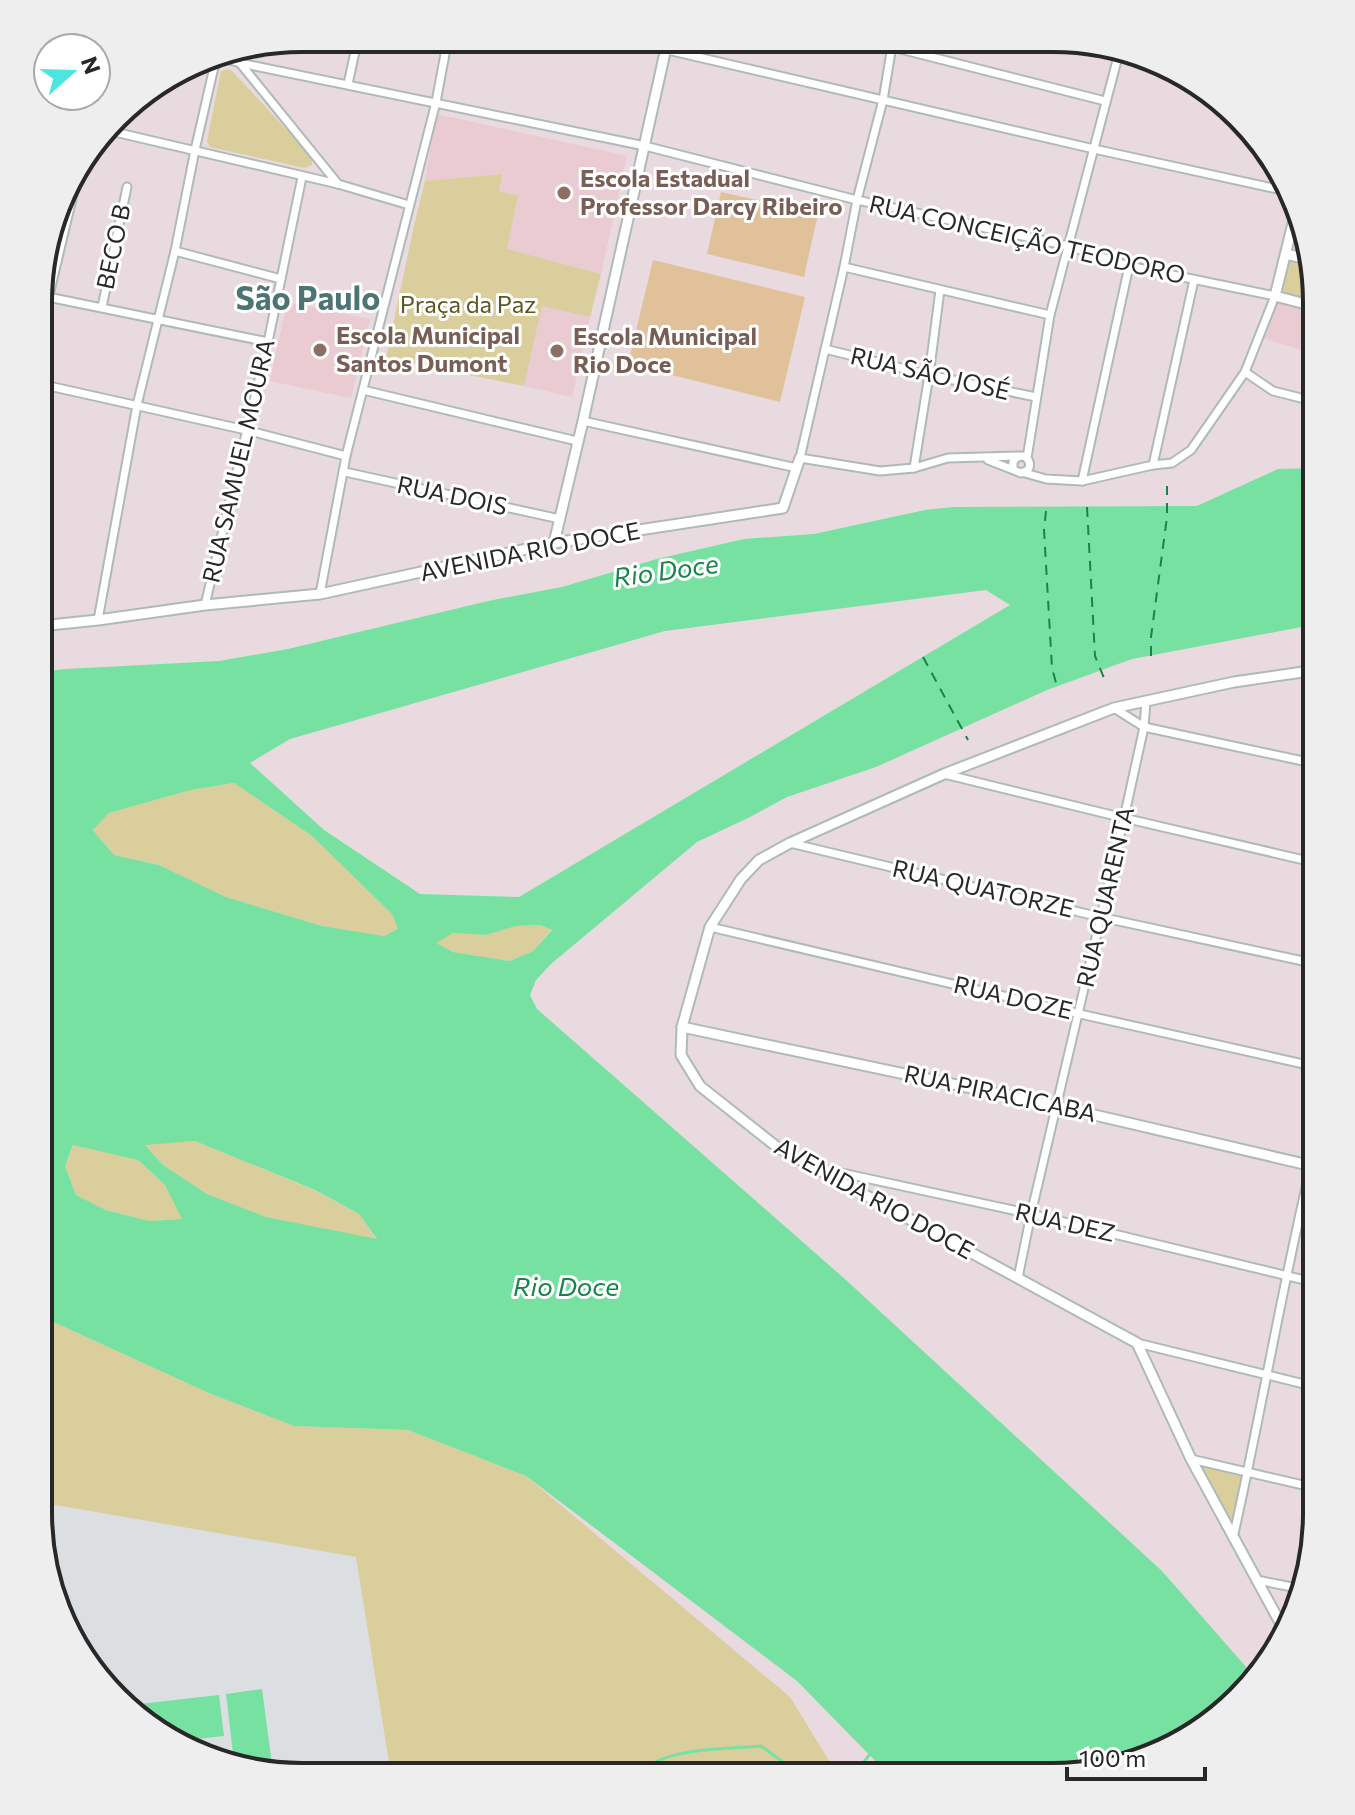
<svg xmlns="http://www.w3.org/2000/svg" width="1355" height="1815" font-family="Commissioner,sans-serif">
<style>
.industrial{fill:#dbdfe2}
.education{fill:#e9cbd1}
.green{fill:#dace9c}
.pitch{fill:#e1c199}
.water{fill:#77e1a2;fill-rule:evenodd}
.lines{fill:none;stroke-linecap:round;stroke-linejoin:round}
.stream{stroke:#77e1a2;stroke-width:3}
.ferry{stroke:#1a834d;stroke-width:2;stroke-dasharray:10 8;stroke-linecap:butt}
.minor-casing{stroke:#aebaba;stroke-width:11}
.tertiary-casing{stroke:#aebaba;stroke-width:13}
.minor{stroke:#fff;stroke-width:7}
.tertiary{stroke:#fff;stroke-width:9}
.education-dot{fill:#8d6e63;stroke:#fff;stroke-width:3}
.labels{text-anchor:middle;stroke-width:6;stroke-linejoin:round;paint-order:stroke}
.education-label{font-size:24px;font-weight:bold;fill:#785e54;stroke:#fff;text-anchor:start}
.street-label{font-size:24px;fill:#282828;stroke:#fff}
.park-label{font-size:24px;fill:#5c5820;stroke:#fff}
.water-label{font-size:26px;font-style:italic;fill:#1a834d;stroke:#fff}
.district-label{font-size:32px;font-weight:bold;fill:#4d7372;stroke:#fff}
.rim{fill:none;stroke:#282828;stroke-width:4}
</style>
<rect width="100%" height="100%" fill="#e9dadf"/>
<path class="industrial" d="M38,1502L356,1557L391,1775H268L155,1732L65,1630L38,1513Z"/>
<g class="education">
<path d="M436,114L627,156L601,274L507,249L518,196L499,191L501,174L425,181Z"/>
<path d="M1275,301L1317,314V345L1315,354L1262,338Z"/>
<path d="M287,302L370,319L351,398L270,381Z"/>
<path d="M542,306L590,317L572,397L524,386Z"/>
</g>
<g class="green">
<path d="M228,69L233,72L311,156L312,165L304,168L210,147L207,141L221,71Z"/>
<path d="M502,174L499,191L518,196L507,249L601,274L590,317L542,306L524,386L386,358L414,226L425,181Z"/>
<path d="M1287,258L1308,264L1315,293L1313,301L1279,292Z"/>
<path d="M234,783L312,836L392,914L399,929L384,936L322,926L226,897L159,865L114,855L93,830L109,813L191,790Z"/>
<path d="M541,925L552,929L533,951L510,961L453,952L435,943L452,933L486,935L516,926Z"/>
<path d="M195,1141L314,1190L359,1214L377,1240L266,1217L207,1194L163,1165L144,1144Z"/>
<path d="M74,1144L138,1160L165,1185L183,1219L150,1221L106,1210L76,1195L65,1166Z"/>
<path d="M38,1315L211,1394L294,1426L408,1430L526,1476L790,1697L828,1759L846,1776L391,1775L356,1557L38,1502Z"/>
<path d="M1191,1459L1248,1473L1233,1538Z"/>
</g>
<g class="pitch">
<path d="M721,192L818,214L804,277L707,254Z"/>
<path d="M653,260L805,297L780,402L628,364Z"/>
</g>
<g class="water">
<path d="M1317,468V624L1132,659L1047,690L876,767L787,797L750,817L697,842L551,964L536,980L530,995L537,1009L846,1280L1162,1571L1254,1676L1170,1750L1053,1777H891L797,1681L526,1476L408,1430L294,1426L211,1394L38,1315L40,672L66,669L219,661L288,649L488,601L562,587L657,559L744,539L814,534L925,510L953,507L1197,506L1278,469ZM986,590L1010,605L519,897L420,894L324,830L250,763L290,739L665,631ZM234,783L312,836L392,914L398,929L384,936L322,926L226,897L159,865L114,855L93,830L109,813L191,790ZM541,925L552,930L533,951L510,961L453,952L436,943L453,933L486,935L516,926ZM195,1141L315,1190L359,1214L377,1239L266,1217L207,1194L163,1165L145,1145ZM73,1145L138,1160L165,1185L182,1219L150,1221L106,1210L76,1195L65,1166Z"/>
<path d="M262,1689L273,1772L263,1773L234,1762L226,1694Z"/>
<path d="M219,1695L224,1736L179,1741L155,1732L131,1705Z"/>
</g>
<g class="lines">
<g class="stream">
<path d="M635,1776C665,1746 721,1750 761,1746L802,1776"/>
<path d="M853,1776L870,1754"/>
</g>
<g class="ferry">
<path d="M1087,507L1095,656L1104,678"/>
<path d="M1046,511L1044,530L1052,668L1058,690"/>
<path d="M1151,656V637L1167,517V486"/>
<path d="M923,657L968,740"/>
</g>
<defs>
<g id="minor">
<path d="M620,39L1094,149L1291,192"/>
<path d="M893,40L883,100L857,200L844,267L800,458L880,471L914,468L948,458L1020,456"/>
<path d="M1068,46L1110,50"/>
<path d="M892,47L1105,101"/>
<path d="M217,56L240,63L645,146L857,200L1068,246L1129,266L1275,296L1245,372L1191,450L1172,463L1153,465L1082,481L1046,479L1025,473"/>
<path d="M240,63L338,184"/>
<path d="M348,84L358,38"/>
<path d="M106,130L338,184L409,205"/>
<path d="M175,251L281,279"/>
<path d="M844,267L1050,315"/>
<path d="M48,297L268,342"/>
<path d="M102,307L127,187"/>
<path d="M40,333L81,161"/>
<path d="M825,349L929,375L1036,397"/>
<path d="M1245,372L1273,391L1317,402"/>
<path d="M40,384L246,430L346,456"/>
<path d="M363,390L577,441"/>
<path d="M583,421L797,468"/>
<path d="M1027,458L1050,315L1119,53"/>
<path d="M988,460L1021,473L1028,470C1031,465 1030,460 1024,456L1017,457L1013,462V469"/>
<path d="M1153,465L1194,280"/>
<path d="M914,468L929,375L940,290"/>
<path d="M345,472L560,519"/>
<path d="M1082,481L1129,266"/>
<path d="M320,594L346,456L436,102L448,38"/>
<path d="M205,605L268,342L302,177"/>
<path d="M98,620L137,405L175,251L195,150L217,54"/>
<path d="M1114,708L1144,727L1317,764"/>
<path d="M944,774L1124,818L1317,863"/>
<path d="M790,843L1100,917L1317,964"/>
<path d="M710,927L1080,1014L1317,1067"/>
<path d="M819,1168L1031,1214L1317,1283"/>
<path d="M1018,1278L1031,1214L1124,818L1144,727L1146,701"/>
<path d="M1137,1343L1316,1387"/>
<path d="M1191,1459L1316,1488"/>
<path d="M1233,1538C1263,1406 1284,1272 1317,1141"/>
<path d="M1257,1580L1297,1588"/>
</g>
<g id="tertiary">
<path d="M1296,211L1275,296L1317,307V305"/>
<path d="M1286,254L1307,259"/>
<path d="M554,543L583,421L668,39"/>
<path d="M40,626L98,620L205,605L320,594L554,543L783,508L800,458"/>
<path d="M682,1027L1056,1106L1317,1167"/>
<path d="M1283,1628L1191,1459L1137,1343L777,1147L700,1086L681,1055L682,1027L710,927L741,879L759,860L790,843L944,774L1114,708L1234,682L1317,670"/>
</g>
</defs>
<use href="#minor" class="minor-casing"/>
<use href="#tertiary" class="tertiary-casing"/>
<use href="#minor" class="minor"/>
<use href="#tertiary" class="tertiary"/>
</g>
<g class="education-dot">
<circle cx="564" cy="193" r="8"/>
<circle cx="320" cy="350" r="8"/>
<circle cx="557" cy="351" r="8"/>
</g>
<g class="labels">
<g class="education-label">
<text x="580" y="187">Escola Estadual<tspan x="580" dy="28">Professor Darcy Ribeiro</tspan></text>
<text x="336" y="344">Escola Municipal<tspan x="336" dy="28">Santos Dumont</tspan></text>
<text x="573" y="345">Escola Municipal<tspan x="573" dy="28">Rio Doce</tspan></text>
</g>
<g class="street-label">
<text transform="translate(1027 240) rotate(13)" y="8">RUA CONCEIÇÃO TEODORO</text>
<text transform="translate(114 247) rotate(-78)" y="8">BECO B</text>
<text transform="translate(930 374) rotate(13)" y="8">RUA SÃO JOSÉ</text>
<text transform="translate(239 461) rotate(-77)" y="8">RUA SAMUEL MOURA</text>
<text transform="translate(452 496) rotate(12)" y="8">RUA DOIS</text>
<text transform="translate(530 552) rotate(-11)" y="8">AVENIDA RIO DOCE</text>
<text transform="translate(983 889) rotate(13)" y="8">RUA QUATORZE</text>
<text transform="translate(1106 897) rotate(-77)" y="8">RUA QUARENTA</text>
<text transform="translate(1013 998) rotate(13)" y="8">RUA DOZE</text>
<text transform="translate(1000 1094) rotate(12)" y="8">RUA PIRACICABA</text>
<text transform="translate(874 1199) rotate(29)" y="8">AVENIDA RIO DOCE</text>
<text transform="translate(1065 1223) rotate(13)" y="8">RUA DEZ</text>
</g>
<g class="park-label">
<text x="468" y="313">Praça da Paz</text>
</g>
<g class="water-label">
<text transform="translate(666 571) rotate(-8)" y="9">Rio Doce</text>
<text x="566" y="1296">Rio Doce</text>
</g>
<g class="district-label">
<text x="308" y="310">São Paulo</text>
</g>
</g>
<path d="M0 0H1355V1815H0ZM302 52H1053A250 250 0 0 1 1303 302V1513A250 250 0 0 1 1053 1763H302A250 250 0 0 1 52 1513V302A250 250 0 0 1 302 52Z" fill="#eee" fill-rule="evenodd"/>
<path class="rim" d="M302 52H1053A250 250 0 0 1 1303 302V1513A250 250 0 0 1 1053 1763H302A250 250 0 0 1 52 1513V302A250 250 0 0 1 302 52Z"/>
<g transform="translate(72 72) rotate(70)"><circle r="38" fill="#ffffff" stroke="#a9a9a9" stroke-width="2"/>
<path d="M0-6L14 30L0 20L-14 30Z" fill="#4ae6df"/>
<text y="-12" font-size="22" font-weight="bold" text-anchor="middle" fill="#282828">N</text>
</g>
<path d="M1067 1767v12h138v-12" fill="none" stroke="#282828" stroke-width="4"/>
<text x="1079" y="1767" font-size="24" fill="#282828" stroke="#ffffff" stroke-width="6" paint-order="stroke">100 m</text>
</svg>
